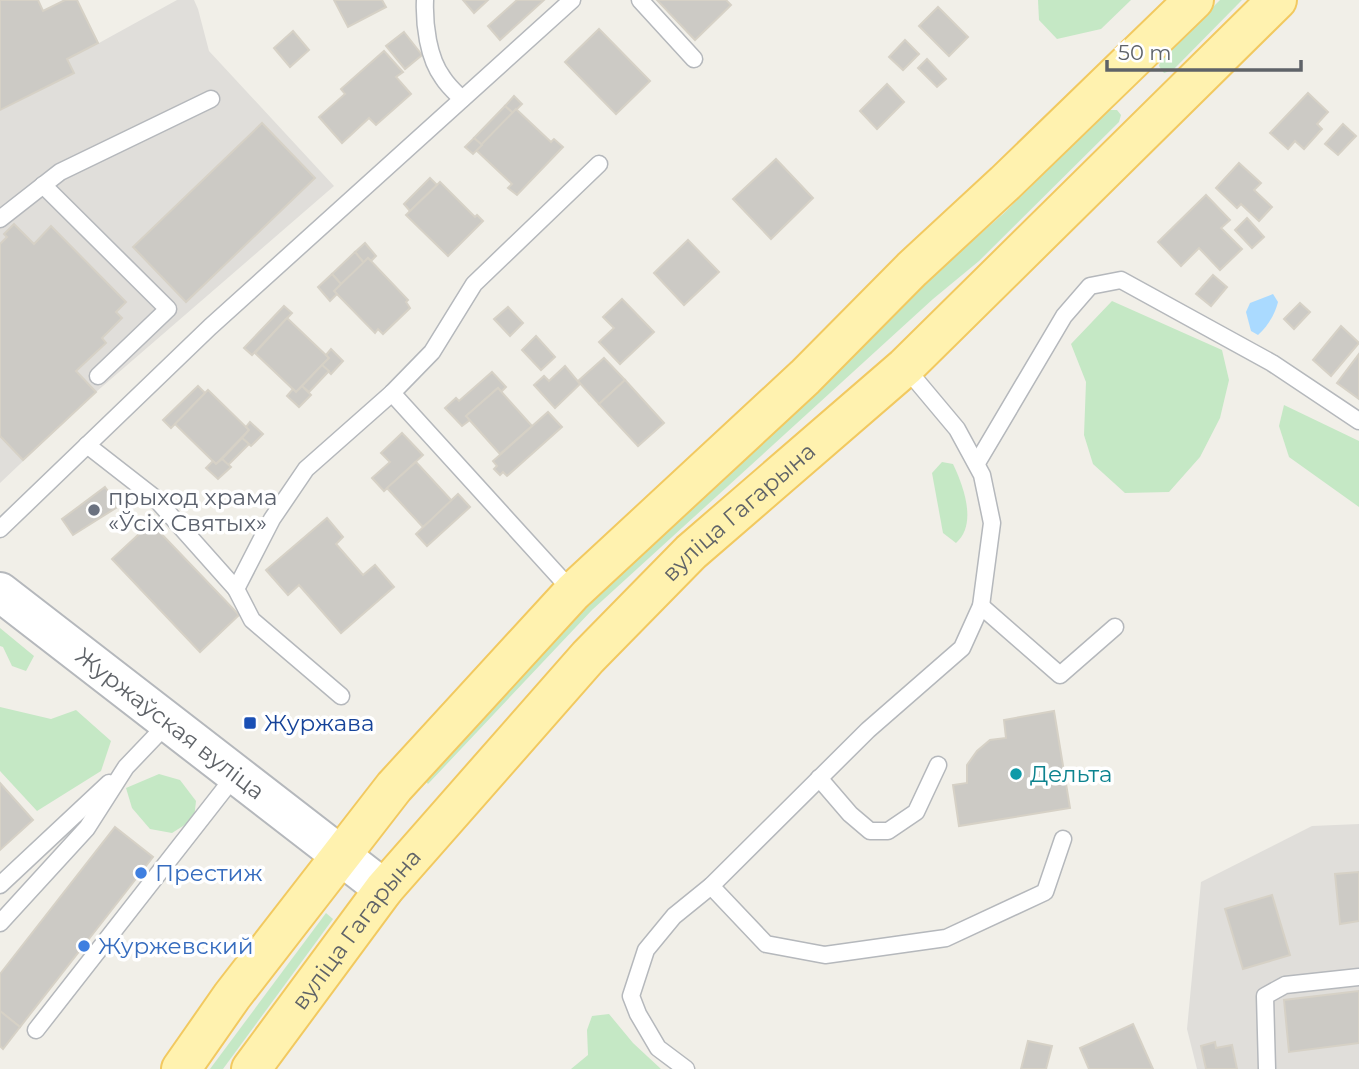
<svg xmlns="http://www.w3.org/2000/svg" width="1359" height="1069" font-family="Montserrat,sans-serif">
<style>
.industrial{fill:#e0deda}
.green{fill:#c5e8c5}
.water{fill:#aadaff}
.building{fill:#cccac5;stroke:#d6d1c6;stroke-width:2}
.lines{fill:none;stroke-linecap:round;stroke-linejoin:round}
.service-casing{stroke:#b5b8bc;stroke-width:19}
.tertiary-casing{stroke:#b5b8bc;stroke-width:42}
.primary-casing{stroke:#f2c960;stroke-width:42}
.service{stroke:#fff;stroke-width:16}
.tertiary{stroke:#fff;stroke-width:38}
.primary{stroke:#fff2af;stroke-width:38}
.worship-dot{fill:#6b7280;stroke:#fff;stroke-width:2.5}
.transit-dot{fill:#1a4fb4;stroke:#fff;stroke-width:2.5}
.culture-dot{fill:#0f9aa8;stroke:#fff;stroke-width:2.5}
.shop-dot{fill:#3f7fe0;stroke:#fff;stroke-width:2.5}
.labels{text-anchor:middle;stroke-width:7;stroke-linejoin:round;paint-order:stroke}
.worship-label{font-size:23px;fill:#5b616d;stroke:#fff;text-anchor:start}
.street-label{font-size:23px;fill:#5f6368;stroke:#fff}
.transit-label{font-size:23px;fill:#164399;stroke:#fff;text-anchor:start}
.culture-label{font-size:23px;fill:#0d838f;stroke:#fff;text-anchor:start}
.shop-label{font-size:23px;fill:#366cbe;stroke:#fff;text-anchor:start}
</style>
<rect width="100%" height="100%" fill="#f1efe8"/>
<g class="industrial">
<path d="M0,0H38L43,11L65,0H77L99,43L177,0H194L198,9L209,51L334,186L96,392L0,483Z"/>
<path d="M1359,824V1069H1197L1187,1029L1201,882L1312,826Z"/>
</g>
<g class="green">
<path d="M1038,0H1131L1101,29L1057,39L1039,20Z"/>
<path d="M1220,0H1242L1173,70L1164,73L1159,66L1161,59Z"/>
<path d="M1109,110H1117L1121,115L1119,122L979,261L933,299L592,610L428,784L422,777L584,600L915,291L1003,214Z"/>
<path d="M1112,301L1222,350L1229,380L1220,418L1200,457L1169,492L1125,493L1093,464L1084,435L1086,382L1071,344Z"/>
<path d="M1284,405L1359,441V507L1289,457L1279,426Z"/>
<path d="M942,462L953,464C963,485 978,524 956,543L943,533L932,473Z"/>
<path d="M0,628L34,656L26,671L12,666L3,647L0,646Z"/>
<path d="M0,707L51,719L76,710L111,741L101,771L37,811L0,771Z"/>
<path d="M159,774L180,780L196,801L194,819L172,833L150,829L132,808L126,788Z"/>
<path d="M326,913L333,919L223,1069H210Z"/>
<path d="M609,1014L633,1043L661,1069H571L588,1055L587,1030L592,1016Z"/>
</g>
<path class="water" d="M1273,294L1278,302C1275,314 1268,326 1258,335L1251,331L1246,312L1250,303Z"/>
<g class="building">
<path d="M0,0H38L43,11L65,0H77L98,43L67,59L74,73L0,110Z"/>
<path d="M334,0H382L386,7L348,27Z"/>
<path d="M463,0H488L474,13Z"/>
<path d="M517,0H544L500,40L488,26Z"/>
<path d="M657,0H726L731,5L695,40Z"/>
<path d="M938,7L968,37L949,56L919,26Z"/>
<path d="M599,29L650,81L616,114L565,62Z"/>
<path d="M293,31L309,50L290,67L274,48Z"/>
<path d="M404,32L422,55L405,69L386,46Z"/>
<path d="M905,40L919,54L903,70L889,57Z"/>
<path d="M384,51L403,72L396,77L411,94L376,125L369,118L342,143L319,117L345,94L341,89Z"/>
<path d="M927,59L946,79L937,87L918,68Z"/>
<path d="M887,84L904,102L877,129L860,111Z"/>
<path d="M1308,93L1328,112L1317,124L1322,129L1304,149L1295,141L1288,149L1270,133Z"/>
<path d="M514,96L522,104L513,113L505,106Z"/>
<path d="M505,106L513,113L482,145L474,138Z"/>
<path d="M516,109L551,142L554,139L563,147L517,195L508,188L512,184L476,150Z"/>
<path d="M262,123L315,178L186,302L133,247Z"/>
<path d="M1343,124L1356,136L1338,155L1325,144Z"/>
<path d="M474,138L482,145L473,154L465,147Z"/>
<path d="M776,159L813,198L771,239L733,199Z"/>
<path d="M1239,163L1261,183L1254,190L1272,207L1259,221L1241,204L1237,208L1216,188Z"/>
<path d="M430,178L437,185L410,211L404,204Z"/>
<path d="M440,182L475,217L477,215L483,221L448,256L406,215Z"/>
<path d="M1206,195L1230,220L1221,228L1242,249L1220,270L1199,248L1181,266L1158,242Z"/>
<path d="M1247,218L1264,237L1252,248L1235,230Z"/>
<path d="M14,224L34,244L51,226L126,302L116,312L122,318L102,338L106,343L76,371L96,392L23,460L0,436V244L7,237L4,234Z"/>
<path d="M688,240L719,272L684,305L654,273Z"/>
<path d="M365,243L376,256L371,261L368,258L364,263L355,252Z"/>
<path d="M355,252L364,263L341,284L332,274Z"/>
<path d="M368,258L408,300L406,302L410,308L383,334L378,329L375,333L334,291Z"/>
<path d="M332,274L341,284L334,291L337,294L330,301L318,287Z"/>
<path d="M1213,275L1227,287L1211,306L1196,294Z"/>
<path d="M622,299L654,332L620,364L599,342L614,328L603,317Z"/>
<path d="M1300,303L1310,312L1294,329L1284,319Z"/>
<path d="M284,306L292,313L252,355L244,348Z"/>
<path d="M508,307L523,323L510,336L494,319Z"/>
<path d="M287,318L329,358L296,392L255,353Z"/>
<path d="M1341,326L1359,343L1331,376L1313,360Z"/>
<path d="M536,336L555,357L541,370L522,350Z"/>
<path d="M331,349L343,361L331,374L322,365L329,358L326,355Z"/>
<path d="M1359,354V399L1337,383Z"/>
<path d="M604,358L625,380L599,404L578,381Z"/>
<path d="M322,365L329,371L309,392L302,386Z"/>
<path d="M565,366L580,384L555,408L534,385L544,376L549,381Z"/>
<path d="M492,372L506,387L501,392L498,388L466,416L470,420L462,426L445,408L456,398L459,401Z"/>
<path d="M625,380L664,423L638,446L599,404Z"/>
<path d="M198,386L205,393L171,428L163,420Z"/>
<path d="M302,386L311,395L299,407L287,396L293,389L296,392Z"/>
<path d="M498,388L532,426L500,454L466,416Z"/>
<path d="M208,390L249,430L216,464L175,424Z"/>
<path d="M548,412L562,427L507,476L503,472L500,475L494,469L497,466L493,461Z"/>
<path d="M250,422L263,434L251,446L242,438L249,430L246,427Z"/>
<path d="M402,433L423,455L384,491L372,478L390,462L381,453Z"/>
<path d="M242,438L249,444L228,465L222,459Z"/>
<path d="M222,459L231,467L218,479L206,468L213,461L216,464Z"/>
<path d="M416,462L452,501L423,527L387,488Z"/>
<path d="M105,487L119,506L73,535L62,519Z"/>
<path d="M458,494L470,507L427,546L416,534Z"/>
<path d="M327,518L343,537L336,544L363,575L375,565L394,587L341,633L299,585L288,595L266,570Z"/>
<path d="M151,523L239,615L200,652L112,559Z"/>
<path d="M1054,711L1070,808L959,826L953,785L967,783V765L977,751L990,740L1006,738L1004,720Z"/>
<path d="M0,783L33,820L0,850Z"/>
<path d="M115,827L153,857L20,1027L0,1011V974Z"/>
<path d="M1359,872V921L1340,924L1335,874Z"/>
<path d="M1272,895L1290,955L1243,969L1225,909Z"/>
<path d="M1359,991V1043L1289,1052L1284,1000Z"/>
<path d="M0,1011L20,1027L3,1049L0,1046Z"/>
<path d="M1133,1024L1153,1069H1089L1080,1048Z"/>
<path d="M1028,1041L1052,1046L1046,1069H1021Z"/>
<path d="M1215,1042L1216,1048L1232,1045L1237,1069H1206L1201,1046Z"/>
</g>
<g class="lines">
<defs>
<g id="service">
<path d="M425,0C424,24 428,58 443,78C448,86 456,93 462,99"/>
<path d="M640,0L694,59"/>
<path d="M43,185L168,309L98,376"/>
<path d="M0,219L60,172L211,99"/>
<path d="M392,393L573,592"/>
<path d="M87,445L155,498L236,589L252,620L341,696"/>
<path d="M977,463L1064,316L1090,286L1121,280L1272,363L1359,421"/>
<path d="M0,529L210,327L572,0"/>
<path d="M236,589L272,519L306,469L392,393L432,352L474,284L599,164"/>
<path d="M981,606L1060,675L1115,627"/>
<path d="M819,778L850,814L870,831H888L916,812L938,765"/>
<path d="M0,885L109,783"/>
<path d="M711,886L766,944L825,955L946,938L1045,892L1063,839"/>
<path d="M0,923L87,828L126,767L169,722"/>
<path d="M36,1030L237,773"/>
<path d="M686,1069L658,1048L638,1014L631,996L646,950L674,916L711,886L868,730L962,648L981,606L992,523L982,475L957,429L905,367"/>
<path d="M1267,1069L1265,996L1285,985L1359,977"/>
</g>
<g id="tertiary">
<path id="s1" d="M0,592L384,889"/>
</g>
<g id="primary">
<path d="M181,1069L232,996L394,787L573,592L805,377L912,269L1005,183L1194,0"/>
<path id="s2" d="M251,1069L384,889L588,657L691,552L905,367L1277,0"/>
</g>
</defs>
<use href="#service" class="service-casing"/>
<use href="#tertiary" class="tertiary-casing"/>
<use href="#primary" class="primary-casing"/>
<use href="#service" class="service"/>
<use href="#tertiary" class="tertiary"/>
<use href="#primary" class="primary"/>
</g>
<circle class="worship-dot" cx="94" cy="510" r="7"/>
<rect class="transit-dot" x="243" y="716" width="14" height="14" rx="3.5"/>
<circle class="culture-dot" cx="1016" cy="774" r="7"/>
<g class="shop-dot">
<circle cx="141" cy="873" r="7"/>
<circle cx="84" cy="946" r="7"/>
</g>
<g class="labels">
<g class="worship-label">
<text x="108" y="505">прыход храма<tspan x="108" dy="26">«Ўсіх Святых»</tspan></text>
</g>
<g class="street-label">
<text dy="8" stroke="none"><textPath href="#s2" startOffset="742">вуліца Гагарына</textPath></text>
<text dy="8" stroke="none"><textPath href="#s1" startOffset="215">Журжаўская вуліца</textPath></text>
<text dy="8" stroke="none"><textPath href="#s2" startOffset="175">вуліца Гагарына</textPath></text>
</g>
<g class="transit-label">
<text x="264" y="731">Журжава</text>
</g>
<g class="culture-label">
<text x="1030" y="782">Дельта</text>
</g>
<g class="shop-label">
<text x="155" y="881">Престиж</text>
<text x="98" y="954">Журжевский</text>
</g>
</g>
<path d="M1107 60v10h194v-10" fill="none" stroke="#5f6368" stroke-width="3.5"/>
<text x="1118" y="60" font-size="21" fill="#5f6368" stroke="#ffffff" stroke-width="5" paint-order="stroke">50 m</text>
</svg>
